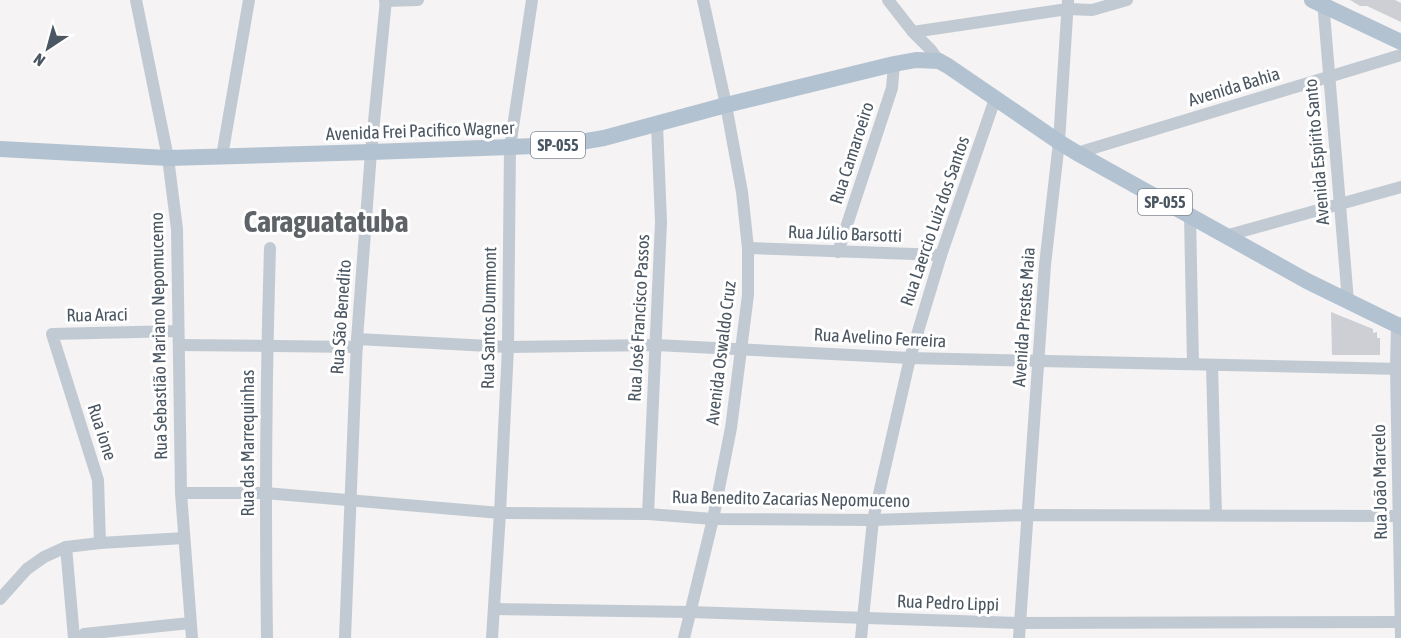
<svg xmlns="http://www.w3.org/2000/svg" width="1401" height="638" font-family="'Asap Condensed',sans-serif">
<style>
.building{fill:#cdcfd5}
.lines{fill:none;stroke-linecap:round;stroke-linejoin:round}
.minor{stroke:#c1cad2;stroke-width:12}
.major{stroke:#b3c2d1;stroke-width:16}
.labels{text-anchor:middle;stroke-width:6;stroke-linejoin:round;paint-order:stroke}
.shield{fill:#fff;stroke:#808990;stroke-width:1.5}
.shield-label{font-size:16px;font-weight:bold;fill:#4a5661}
.street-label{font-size:18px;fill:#4a5661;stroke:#fff}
.town-label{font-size:30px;font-weight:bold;fill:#5f6368;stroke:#fff}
</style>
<rect width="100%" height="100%" fill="#f5f3f3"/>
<g class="building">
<path d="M1350,0H1395L1401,3V22L1367,6H1360Z"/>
<path d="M1331,312L1373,329V333L1377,332V338H1380V355H1332Z"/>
</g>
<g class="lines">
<g class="minor">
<path d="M136,0L168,158L177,229L181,493L192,638"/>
<path d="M888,0L913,32L931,50L939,61"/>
<path d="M385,1L418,0"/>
<path d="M1323,1L1348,301"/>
<path d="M913,32L1054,11L1068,9L1092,10L1127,0"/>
<path d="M1077,153L1401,55"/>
<path d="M222,156L249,0"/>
<path d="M1190,216L1193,364"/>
<path d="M1225,236L1401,187"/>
<path d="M748,248L941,255"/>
<path d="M838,252L892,88L894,64"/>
<path d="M357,339L508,347L656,345L910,358L1401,369"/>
<path d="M179,345L357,347"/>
<path d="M1212,365L1216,515"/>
<path d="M181,493H265L500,513L648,514L713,519L873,520L1028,515L1401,516"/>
<path d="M648,514L661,222L657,124"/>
<path d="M100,543L98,480L52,334L178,331"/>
<path d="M66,547L74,638"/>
<path d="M0,599L27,569L44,557L66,547L100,543L184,538"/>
<path d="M494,609L690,612L1021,623L1401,622"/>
<path d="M84,634L190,623"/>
<path d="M267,638C265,508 266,378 270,248"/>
<path d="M345,638L357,339L371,152L386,0"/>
<path d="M492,638L500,513L508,347L510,147L532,0"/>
<path d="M684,638L713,519L731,428L748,295V248L742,192L726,105L703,0"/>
<path d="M861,638L873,520L910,358L941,255L995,99"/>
<path d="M1019,638L1045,265L1059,142L1068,0"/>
<path d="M1401,638L1396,369L1397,325L1401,323"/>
</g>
<g class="major">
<path d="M1312,0L1401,42"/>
<path d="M0,149L168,158L371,152L563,145L604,138L726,105L894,64L916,60L939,61L948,66L1059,142L1077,153L1307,281L1401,327"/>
</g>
</g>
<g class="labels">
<g class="shield">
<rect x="531" y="132" width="54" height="26" rx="4.5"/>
<rect x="1138" y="189" width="54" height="26" rx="4.5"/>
</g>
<g class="shield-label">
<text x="558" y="151">SP-055</text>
<text x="1165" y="208">SP-055</text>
</g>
<g class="street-label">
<text transform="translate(1234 87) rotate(-17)" y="6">Avenida Bahia</text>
<text transform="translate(420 131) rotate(-2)" y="6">Avenida Frei Pacifico Wagner</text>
<text transform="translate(1317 152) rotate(-95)" y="6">Avenida Espírito Santo</text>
<text transform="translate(852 153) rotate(-72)" y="6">Rua Camaroeiro</text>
<text transform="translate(935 221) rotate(-71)" y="6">Rua Laercio Luiz dos Santos</text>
<text transform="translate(845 234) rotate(2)" y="6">Rua Júlio Barsotti</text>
<text transform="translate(97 315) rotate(-1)" y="6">Rua Araci</text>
<text transform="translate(341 317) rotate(-86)" y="6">Rua São Benedito</text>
<text transform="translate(1024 317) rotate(-86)" y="6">Avenida Prestes Maia</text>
<text transform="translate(489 318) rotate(-89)" y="6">Rua Santos Dummont</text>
<text transform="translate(639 318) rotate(-87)" y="6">Rua José Francisco Passos</text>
<text transform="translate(159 336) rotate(-91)" y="6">Rua Sebastião Mariano Nepomucemo</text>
<text transform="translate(880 338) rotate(3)" y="6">Rua Avelino Ferreira</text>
<text transform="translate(721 353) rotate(-83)" y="6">Avenida Oswaldo Cruz</text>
<text transform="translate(102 432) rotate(72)" y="6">Rua ione</text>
<text transform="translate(248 443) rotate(-90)" y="6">Rua das Marrequinhas</text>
<text transform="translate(1380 482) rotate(-91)" y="6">Rua João Marcelo</text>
<text transform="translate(791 499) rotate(1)" y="6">Rua Benedito Zacarias Nepomuceno</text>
<text transform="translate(948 603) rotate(2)" y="6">Rua Pedro Lippi</text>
</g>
<g class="town-label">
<text x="326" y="232">Caraguatatuba</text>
</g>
</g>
<g transform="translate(48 48) rotate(216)" stroke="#ffffff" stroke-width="4.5" paint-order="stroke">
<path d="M0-4.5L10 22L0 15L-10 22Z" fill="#4a5661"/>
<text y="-9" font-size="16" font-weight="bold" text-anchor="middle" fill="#4a5661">N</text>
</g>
</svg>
